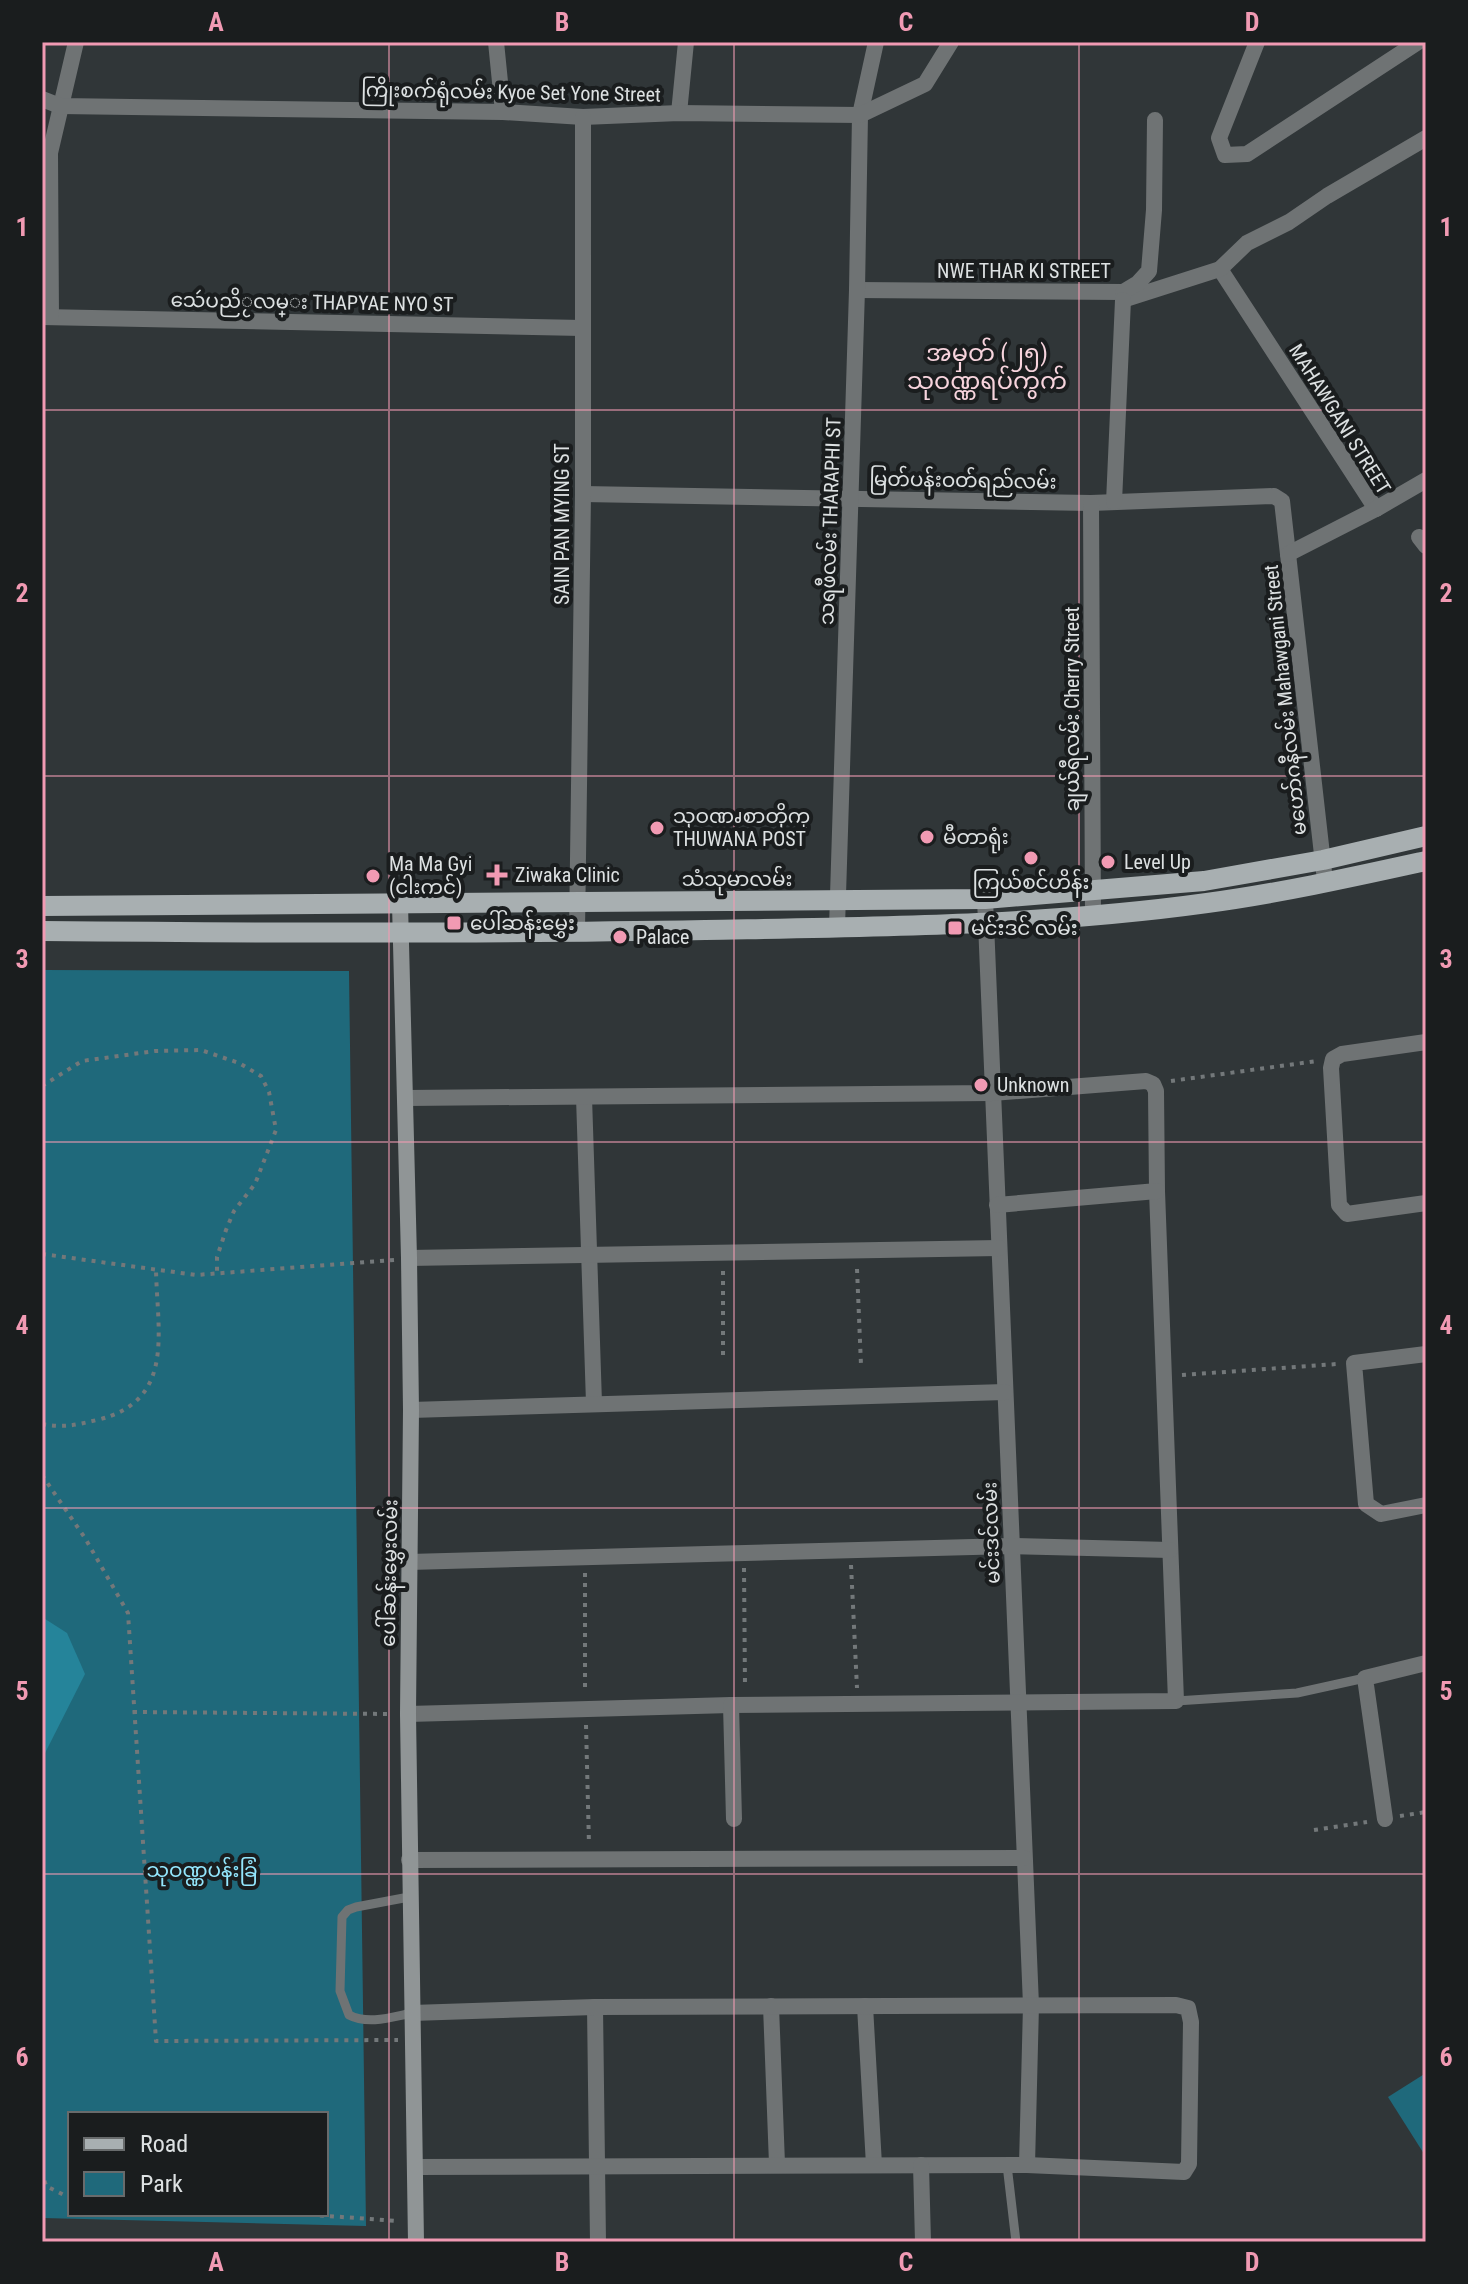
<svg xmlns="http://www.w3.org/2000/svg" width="1468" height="2284" font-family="'Roboto Condensed','Noto Sans Myanmar',sans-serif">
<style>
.green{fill:#1f697b;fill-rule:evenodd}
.water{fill:#25849a}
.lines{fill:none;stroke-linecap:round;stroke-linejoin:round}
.path{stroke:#73787a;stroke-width:4;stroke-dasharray:4 6;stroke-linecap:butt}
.service{stroke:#6f7374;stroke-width:9}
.minor{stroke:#6f7374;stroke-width:16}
.tertiary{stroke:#6f7374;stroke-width:16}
.secondary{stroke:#909596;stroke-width:16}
.primary{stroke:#a8afb1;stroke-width:20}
.grid{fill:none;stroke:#f19ab3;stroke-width:2;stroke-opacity:0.55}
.poi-dot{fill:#f19ab3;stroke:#1a1d1e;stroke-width:3}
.labels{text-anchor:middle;stroke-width:8;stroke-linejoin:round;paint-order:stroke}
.street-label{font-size:20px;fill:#dde1e2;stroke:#1a1d1e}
.poi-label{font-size:20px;fill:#dde1e2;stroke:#1a1d1e;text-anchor:start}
.park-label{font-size:20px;fill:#94e7fd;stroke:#1a1d1e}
.quarter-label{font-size:24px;fill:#f7d4dd;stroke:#1a1d1e}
.neatline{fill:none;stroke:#f19ab3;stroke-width:3}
.grid-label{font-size:26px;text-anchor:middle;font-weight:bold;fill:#f19ab3}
</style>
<rect width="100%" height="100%" fill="#303638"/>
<g class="green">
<path d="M42,970L349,971L366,2226L42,2218ZM70,2114H326V2214H70Z"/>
<path d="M1426,2073V2157L1388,2097Z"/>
</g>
<path class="water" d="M42,1617L67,1633L85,1674L42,1759Z"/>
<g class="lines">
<g class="path">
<path d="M1171,1081L1317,1061"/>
<path d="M42,1086L82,1061L155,1051L201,1050L239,1063L261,1076L269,1092L276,1130L255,1184L234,1211L226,1230L217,1257V1273"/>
<path d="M42,1254L196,1275L394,1260"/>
<path d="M857,1269L861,1365"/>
<path d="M723,1271V1359"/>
<path d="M1182,1375L1337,1364"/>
<path d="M42,1424C65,1428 75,1425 97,1420C176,1401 157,1333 156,1269"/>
<path d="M42,1475L85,1538L128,1613L156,2041L398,2040"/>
<path d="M851,1565L857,1688"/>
<path d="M744,1568L745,1687"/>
<path d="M585,1573V1693"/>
<path d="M133,1712L391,1714"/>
<path d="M586,1725L589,1845"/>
<path d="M1400,1816L1426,1812"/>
<path d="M1314,1830L1367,1822"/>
<path d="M42,2171L46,2186L70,2198"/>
<path d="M300,2214L398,2221"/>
</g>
<g class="service">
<path d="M1176,1701L1297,1693L1365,1678"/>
<path d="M409,1897L356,1907L348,1910L342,1917L340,1991L349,2015C368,2025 392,2017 412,2013"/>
<path d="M1007,2165L1016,2242"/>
</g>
<g class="minor">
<path d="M496,42L503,112"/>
<path d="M1257,42L1219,138L1225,155L1247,154L1418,42"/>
<path d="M679,113L686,42"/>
<path d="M1220,269L1376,509"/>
<path d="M857,290L1123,292V300L1220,269L1247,243L1289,222L1327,196L1426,138"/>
<path d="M1123,292L1138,283L1149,271L1154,210L1155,120"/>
<path d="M42,317L582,328"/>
<path d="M51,317L50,153L76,42"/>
<path d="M583,494L1091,503L1274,496L1282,501L1324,872"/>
<path d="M1114,502L1123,300"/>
<path d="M1091,503L1093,915"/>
<path d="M1419,537L1426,546"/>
<path d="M1288,554L1376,509L1426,480"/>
<path d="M985,899L1031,2005L1027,2165"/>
<path d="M837,927L857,290L860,115L876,42"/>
<path d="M1426,1042L1342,1054L1333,1059L1331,1068L1339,1205L1347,1214L1426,1203"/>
<path d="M584,1097L594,1403"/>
<path d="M407,1098L992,1093L1146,1081L1153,1084L1156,1091L1157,1191L1176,1701L731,1705L408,1714"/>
<path d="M997,1205L1157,1191"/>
<path d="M409,1258L999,1248"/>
<path d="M1426,1354L1354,1363L1366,1504L1381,1514L1426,1505"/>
<path d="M411,1410L1005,1392"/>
<path d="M409,1562L1011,1546L1170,1550"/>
<path d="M731,1705L734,1819"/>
<path d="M1385,1819L1365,1678L1426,1663"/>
<path d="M409,1860L1024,1858"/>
<path d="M771,2006L777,2164"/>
<path d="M865,2006L874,2165"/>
<path d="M595,2007L598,2242"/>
<path d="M412,2013L595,2007L1176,2005L1188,2008L1191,2022L1189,2164L1184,2172L1027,2165L415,2167"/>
<path d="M921,2165L923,2242"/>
</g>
<g class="tertiary">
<path d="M42,99L60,106L503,112L583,117L679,113L860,115L925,84L951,42"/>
<path d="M577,932L583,494V117"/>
</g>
<path class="secondary" d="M400,904L409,1258L411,1410L408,1714L416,2242"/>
<g class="primary">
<path d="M42,906L985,899L1204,881L1323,860L1426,836"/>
<path d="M42,931C263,933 484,934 705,930C872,927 1041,926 1207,903C1281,893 1353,877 1426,861"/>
</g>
</g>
<path class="grid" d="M389,42V2242M734,42V2242M1079,42V2242M42,410H1426M42,776H1426M42,1142H1426M42,1508H1426M42,1874H1426"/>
<g class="poi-dot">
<circle cx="657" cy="828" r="8"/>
<circle cx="927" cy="837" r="8"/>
<circle cx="1031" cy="858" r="8"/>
<circle cx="1108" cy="862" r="8"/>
<path d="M493 863h8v8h8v8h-8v8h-8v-8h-8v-8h8z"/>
<circle cx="373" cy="876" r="8"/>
<rect x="446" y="915" width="16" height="16" rx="4"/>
<rect x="947" y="920" width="16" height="16" rx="4"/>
<circle cx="620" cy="937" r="8"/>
<circle cx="981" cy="1085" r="8"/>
</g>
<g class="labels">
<g class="street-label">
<text transform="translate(511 92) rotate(1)" y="7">ကြိုးစက်ရုံလမ်း Kyoe Set Yone Street</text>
<text x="1024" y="278">NWE THAR KI STREET</text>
<text transform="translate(312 302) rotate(1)" y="7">သေဴပညိႂလမ္း THAPYAE NYO ST</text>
<text transform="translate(1340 419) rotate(58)" y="7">MAHAWGANI STREET</text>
<text transform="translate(963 480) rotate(1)" y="7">မြတ်ပန်းဝတ်ရည်လမ်း</text>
<text transform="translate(830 521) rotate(-88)" y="7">သရဖီလမ်း THARAPHI ST</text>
<text transform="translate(562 524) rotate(-90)" y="7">SAIN PAN MYING ST</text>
<text transform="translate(1285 700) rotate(-96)" y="7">မဟော်ဂနီလမ်း Mahawgani Street</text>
<text transform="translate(1072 709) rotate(-90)" y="7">ချယ်ရီလမ်း Cherry Street</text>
<text x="737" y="886">သံသုမာလမ်း</text>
<text transform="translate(991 1533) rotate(-92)" y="7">မင်းဒင်လမ်း</text>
<text transform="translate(389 1573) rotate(-89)" y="7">ပေါ်ဆန်းမွှေးလမ်း</text>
</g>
<g class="poi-label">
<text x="673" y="823">သုဝဏၧစာတိုက္<tspan x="673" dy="23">THUWANA POST</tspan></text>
<text x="943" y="844">မီတာရုံး</text>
<text x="1124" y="869">Level Up</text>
<text x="389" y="871">Ma Ma Gyi<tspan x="389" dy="23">(ငါးကင်)</tspan></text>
<text x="515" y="882">Ziwaka Clinic</text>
<text x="1031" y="889" text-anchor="middle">ကြယ်စင်ဟိန်း</text>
<text x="470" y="930">ပေါ်ဆန်းမွှေး</text>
<text x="971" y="935">မင်းဒင် လမ်း</text>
<text x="636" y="944">Palace</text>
<text x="997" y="1092">Unknown</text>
</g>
<g class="park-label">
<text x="202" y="1877">သုဝဏ္ဏပန်းခြံ</text>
</g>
<g class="quarter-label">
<text x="987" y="361">အမှတ် (၂၅)<tspan x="987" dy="28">သုဝဏ္ဏရပ်ကွက်</tspan></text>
</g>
</g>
<rect width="1468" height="2284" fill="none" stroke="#1a1d1e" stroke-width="88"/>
<rect x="68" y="2112" width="260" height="104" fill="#1a1d1e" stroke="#686b6c" stroke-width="2"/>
<rect x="84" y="2138" width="40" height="12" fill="#a8afb1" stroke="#686b6c" stroke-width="2"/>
<text x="140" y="2152" font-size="24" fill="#dde1e2">Road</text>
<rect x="84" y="2172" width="40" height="24" fill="#1f697b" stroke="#686b6c" stroke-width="2"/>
<text x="140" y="2192" font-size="24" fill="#dde1e2">Park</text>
<rect x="44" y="44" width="1380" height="2196" class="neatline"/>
<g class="grid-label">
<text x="216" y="31">A</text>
<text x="562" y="31">B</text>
<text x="906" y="31">C</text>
<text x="1252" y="31">D</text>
<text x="22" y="236">1</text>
<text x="1446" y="236">1</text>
<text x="22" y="602">2</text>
<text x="1446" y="602">2</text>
<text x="22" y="968">3</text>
<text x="1446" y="968">3</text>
<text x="22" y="1334">4</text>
<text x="1446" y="1334">4</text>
<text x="22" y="1700">5</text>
<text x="1446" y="1700">5</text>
<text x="22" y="2066">6</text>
<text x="1446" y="2066">6</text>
<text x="216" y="2271">A</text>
<text x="562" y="2271">B</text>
<text x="906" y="2271">C</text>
<text x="1252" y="2271">D</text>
</g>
</svg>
